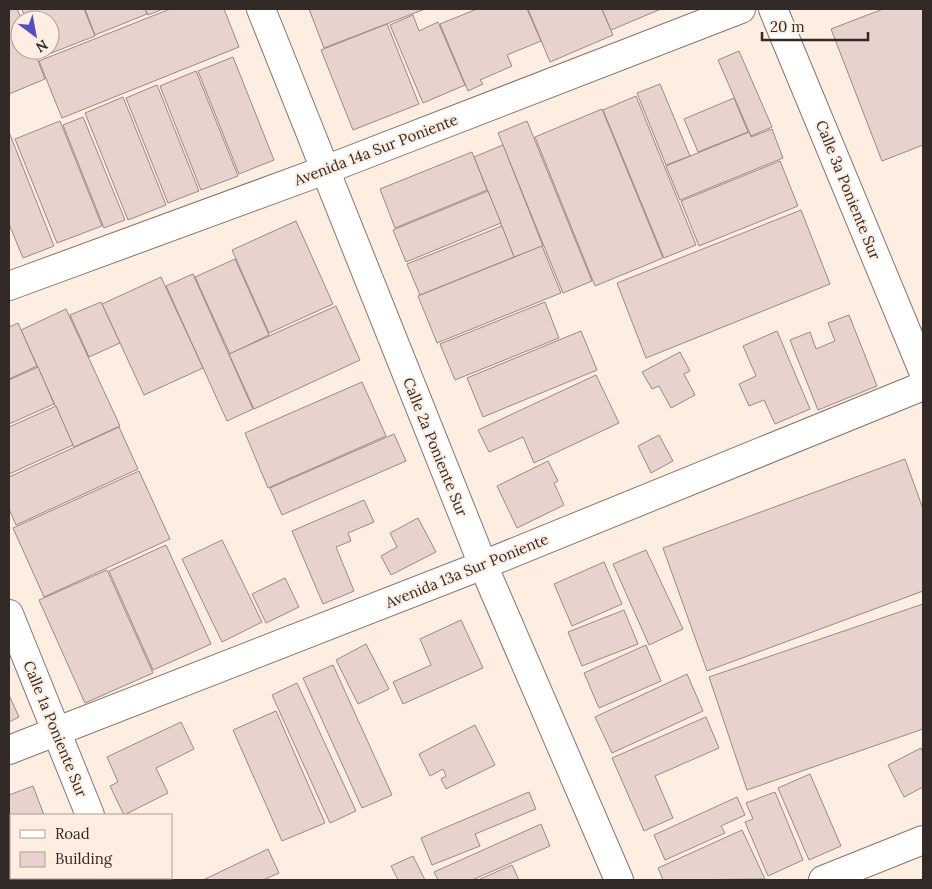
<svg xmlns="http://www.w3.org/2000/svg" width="932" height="889" font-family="Lora,serif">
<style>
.building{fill:#e7d2ce;stroke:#9c8885}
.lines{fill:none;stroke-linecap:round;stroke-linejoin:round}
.minor-casing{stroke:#85766b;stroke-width:30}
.tertiary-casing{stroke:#85766b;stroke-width:30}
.minor{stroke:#fff;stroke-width:28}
.tertiary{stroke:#fff;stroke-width:28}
.labels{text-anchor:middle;stroke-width:4;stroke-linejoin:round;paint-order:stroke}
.street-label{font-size:15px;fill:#312a26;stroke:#feede1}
</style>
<rect width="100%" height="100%" fill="#feede1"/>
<g class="building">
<path d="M9,9H17L22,20H20V50H34L45,79L9,94Z"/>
<path d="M22,9H84L95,36L41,57L38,50H50V20H26Z"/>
<path d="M85,9H145L147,14L95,35Z"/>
<path d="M145,9H163L148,15Z"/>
<path d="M170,9H224L239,47L62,118L39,61Z"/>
<path d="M309,9H425L324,48Z"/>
<path d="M477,9H527L541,41L507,55L512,66L480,80L483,84L468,91L440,24Z"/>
<path d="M528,9H602L613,35L550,62Z"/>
<path d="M602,9H661L611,30Z"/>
<path d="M883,9H923V145L882,161L831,29Z"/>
<path d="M413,15L419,31L438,22L465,85L423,103L390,25Z"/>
<path d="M387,24L419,104L353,130L321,50Z"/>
<path d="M739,51L772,127L751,136L718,60Z"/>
<path d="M233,57L274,160L239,174L198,71Z"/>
<path d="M196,71L238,176L201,190L160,86Z"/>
<path d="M660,84L690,156L666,165L637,93Z"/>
<path d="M157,85L199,191L168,203L126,98Z"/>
<path d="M636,96L696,245L664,258L603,110Z"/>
<path d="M123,97L166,205L128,220L85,113Z"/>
<path d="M734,98L748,132L698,152L684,119Z"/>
<path d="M602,109L663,258L595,286L535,137Z"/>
<path d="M83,117L125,220L104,228L63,125Z"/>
<path d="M60,121L102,226L57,243L15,139Z"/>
<path d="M527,121L592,281L563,293L498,133Z"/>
<path d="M772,129L783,158L680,200L666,166L749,132L751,137Z"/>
<path d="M9,132L54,246L23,258L9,224Z"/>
<path d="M503,145L543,246L514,257L474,157Z"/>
<path d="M472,152L487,190L395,228L380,189Z"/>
<path d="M780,161L798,206L699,246L681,201Z"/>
<path d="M488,191L501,223L406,262L393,230Z"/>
<path d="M801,210L830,284L646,358L617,283Z"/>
<path d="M296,221L333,304L269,333L232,250Z"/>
<path d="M502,226L514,257L420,295L407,264Z"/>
<path d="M542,246L561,293L437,343L418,296Z"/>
<path d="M235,259L269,335L230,354L195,277Z"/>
<path d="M193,274L253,409L227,421L166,286Z"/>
<path d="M161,277L203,368L144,395L102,304Z"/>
<path d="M101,302L120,343L89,357L70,315Z"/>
<path d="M545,302L559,338L455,380L440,344Z"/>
<path d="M336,306L360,360L254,409L229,354Z"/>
<path d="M66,309L120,426L74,447L21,330Z"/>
<path d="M849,315L877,386L818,410L790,340L810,332L816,349L835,341L828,323Z"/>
<path d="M18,323L37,366L9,379V327Z"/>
<path d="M581,331L597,370L483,417L467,378Z"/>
<path d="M777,331L810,409L775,424L764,400L749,406L739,384L756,376L743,346Z"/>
<path d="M680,352L690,371L684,374L695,395L671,408L659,386L652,389L642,372Z"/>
<path d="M38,367L54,404L9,424V380Z"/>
<path d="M596,375L619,423L534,463L523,437L489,452L478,430Z"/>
<path d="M362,382L386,436L268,488L245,433Z"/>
<path d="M56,406L73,445L9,474V427Z"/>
<path d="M119,427L138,469L16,525L9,509V477Z"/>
<path d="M394,434L406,461L282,515L270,488Z"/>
<path d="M659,435L673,461L651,473L638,446Z"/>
<path d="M905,459L923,509V591L707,671L663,548Z"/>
<path d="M548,461L558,481L554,483L564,505L517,528L497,486Z"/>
<path d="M139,471L170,539L44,597L13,528Z"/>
<path d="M364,500L374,522L348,533L351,541L336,547L354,591L323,604L292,531Z"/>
<path d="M418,518L436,552L391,575L381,556L397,547L390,533Z"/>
<path d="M222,540L262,622L222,642L182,559Z"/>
<path d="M166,545L211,644L153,670L109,571Z"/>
<path d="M646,550L683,629L649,645L613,564Z"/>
<path d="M604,562L622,604L572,626L554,584Z"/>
<path d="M107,570L153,673L85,703L39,600Z"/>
<path d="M285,578L299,607L266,623L252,594Z"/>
<path d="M923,604V729L747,790L709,677Z"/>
<path d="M624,610L638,644L582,666L568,632Z"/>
<path d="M461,620L483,668L403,704L393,682L431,665L420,639Z"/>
<path d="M366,644L389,689L358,704L336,660Z"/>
<path d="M646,645L661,681L599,708L584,673Z"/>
<path d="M333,665L392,795L362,808L303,678Z"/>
<path d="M687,674L703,711L612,753L595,717Z"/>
<path d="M297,683L356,811L330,823L272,695Z"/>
<path d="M9,695L19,717L9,722Z"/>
<path d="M276,711L325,823L282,841L233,730Z"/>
<path d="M706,717L719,748L655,776L673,818L644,831L612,758Z"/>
<path d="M181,722L194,749L156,768L168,793L124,815L110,786L118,782L107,757Z"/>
<path d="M475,725L495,765L446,789L441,779L446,776L443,769L430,776L419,754Z"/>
<path d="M921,748L923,753V787L904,797L888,765Z"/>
<path d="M810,774L841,846L809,860L778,788Z"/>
<path d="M33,786L44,815H11V860L9,861V795Z"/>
<path d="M529,792L536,809L475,834L480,846L432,865L421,838Z"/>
<path d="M775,792L803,860L768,876L745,822L753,819L746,803Z"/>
<path d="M737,797L745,815L721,826L725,833L665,860L654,835Z"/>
<path d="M541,824L550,846L472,880H438L434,872Z"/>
<path d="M742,830L765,879L663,880L658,868Z"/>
<path d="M268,849L279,873L263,880H203Z"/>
<path d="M413,856L425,880H398L391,866Z"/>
<path d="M512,865L519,880H478Z"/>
<path d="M11,867V878L71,879L9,880V868Z"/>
</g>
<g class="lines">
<defs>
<g id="minor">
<path d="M261,9L483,565L619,880"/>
<path d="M773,9L923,371"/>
<path d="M9,286L325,170L741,9"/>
<path d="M9,750L483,565L923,386"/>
<path d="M823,880L923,840"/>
</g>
<g id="tertiary">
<path d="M9,614L90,815"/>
<path d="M115,878L116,880"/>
</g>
</defs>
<use href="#minor" class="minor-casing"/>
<use href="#tertiary" class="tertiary-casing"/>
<use href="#minor" class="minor"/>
<use href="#tertiary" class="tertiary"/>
</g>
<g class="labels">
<g class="street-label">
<text transform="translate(376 150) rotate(-21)" y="5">Avenida 14a Sur Poniente</text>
<text transform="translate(848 190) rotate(68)" y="5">Calle 3a Poniente Sur</text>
<text transform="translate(435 447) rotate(68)" y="5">Calle 2a Poniente Sur</text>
<text transform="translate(467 571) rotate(-22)" y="5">Avenida 13a Sur Poniente</text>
<text transform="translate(55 729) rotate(68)" y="5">Calle 1a Poniente Sur</text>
</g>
</g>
<rect width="932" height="889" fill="none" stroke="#312a26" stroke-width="20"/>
<rect x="10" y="814" width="162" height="65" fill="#feede1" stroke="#ac9f96"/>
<rect x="20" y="830" width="25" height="8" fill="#ffffff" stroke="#ac9f96"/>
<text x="55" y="839" font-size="15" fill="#312a26">Road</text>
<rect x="20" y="852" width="25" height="15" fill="#e7d2ce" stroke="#ac9f96"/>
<text x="55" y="864" font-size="15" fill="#312a26">Building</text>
<g transform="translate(35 35) rotate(148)"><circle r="24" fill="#feede1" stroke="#ac9f96"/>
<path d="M0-4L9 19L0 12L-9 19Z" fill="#544ec5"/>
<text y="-8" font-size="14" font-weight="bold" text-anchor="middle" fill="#312a26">N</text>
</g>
<path d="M762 32v8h106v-8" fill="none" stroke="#312a26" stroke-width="2.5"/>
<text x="770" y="32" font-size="15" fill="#312a26" stroke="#feede1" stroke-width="4" paint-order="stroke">20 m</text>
</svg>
